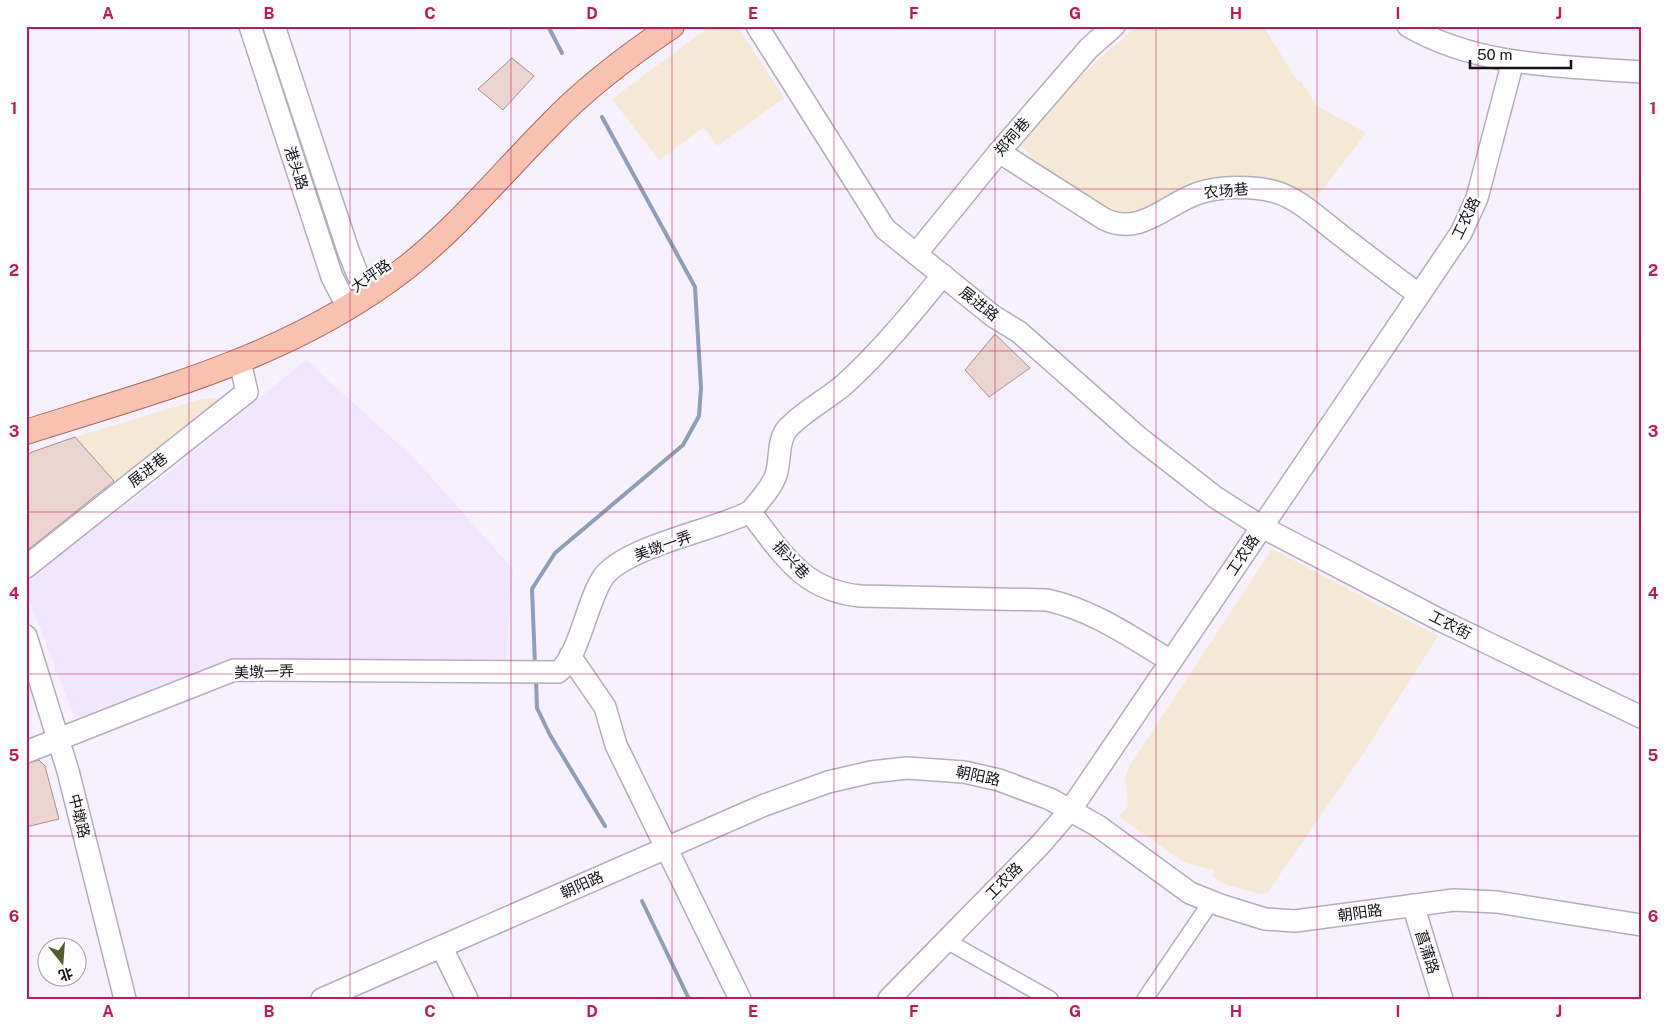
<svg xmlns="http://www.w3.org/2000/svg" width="1667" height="1025" font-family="'Public Sans','Noto Sans SC',sans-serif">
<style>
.built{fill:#f2e5ff}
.education{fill:#f5e8d4}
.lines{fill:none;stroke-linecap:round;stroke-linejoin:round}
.stream{stroke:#919eb7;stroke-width:4}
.building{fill:#ecd5d0;stroke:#a8928d}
.street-casing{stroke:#b5adbf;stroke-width:18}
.secondary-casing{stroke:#b5adbf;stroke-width:24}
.primary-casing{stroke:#a76a59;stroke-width:26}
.street{stroke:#fff;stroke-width:15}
.secondary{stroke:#fff;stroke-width:21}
.primary{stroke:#f9c2b0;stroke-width:24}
.grid{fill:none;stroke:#c2185b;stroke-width:1;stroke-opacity:0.55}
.labels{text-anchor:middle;stroke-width:4.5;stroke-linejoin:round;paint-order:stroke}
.street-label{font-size:15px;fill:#161219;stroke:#fff}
.neatline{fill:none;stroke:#c2185b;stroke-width:2}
.grid-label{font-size:16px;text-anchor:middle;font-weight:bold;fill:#c2185b}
</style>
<rect width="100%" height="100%" fill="#f7f1fd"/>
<path class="built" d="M306,360L414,458L513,569L506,659H227L75,719L26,591V579L158,481Z"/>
<g class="education">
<path d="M710,26H737L784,98L717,146L704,127L659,160L612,99Z"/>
<path d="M1137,26H1263L1298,82L1301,81L1317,106L1366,133L1313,202L1287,184L1253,176L1187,188L1154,208L1118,217L1049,174L1015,140L1108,51Z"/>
<path d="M227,398L118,485L75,437L201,399Z"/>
<path d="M1272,549L1438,636L1365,751L1268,892L1261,894L1221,883L1213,876L1214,870L1184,862L1119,817L1128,806L1125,779L1129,767Z"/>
</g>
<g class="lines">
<g class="stream">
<path d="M548,26L562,53"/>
<path d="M535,665L532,589L555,553L683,445L699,416L701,388L695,287L602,117"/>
<path d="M536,679L537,708L550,735L605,826"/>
<path d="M642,901L689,999"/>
</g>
</g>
<g class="building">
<path d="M512,58L534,76L503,110L478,89Z"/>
<path d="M995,334L1030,368L989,397L965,370Z"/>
<path d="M75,437L114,481L29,549L26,545V456L32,452Z"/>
<path d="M39,760L45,766L59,819L26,827V764Z"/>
</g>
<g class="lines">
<defs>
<g id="street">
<path d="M945,940L1050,999"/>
<path d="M1145,999L1211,902"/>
</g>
<g id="secondary">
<path d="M250,26L332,277L348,308"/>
<path d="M274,26L348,250L357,273L368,294"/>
<path d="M757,26L885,229L993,316L1019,332L1138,437L1215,497L1262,527L1442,621L1641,717"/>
<path d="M1408,26C1478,67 1562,66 1641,72"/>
<path d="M999,152L1104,219C1141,237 1167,203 1199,193C1220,186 1251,186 1272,191C1297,197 1318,218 1339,234C1365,254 1391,274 1418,294"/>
<path d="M916,254L999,152L1089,48L1114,26"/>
<path d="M943,275C912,313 882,350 846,383C828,399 805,410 788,428C777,439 781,460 776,475C771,489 759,501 750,512C783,554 802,590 860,596L1047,600C1093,610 1131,637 1171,661"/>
<path d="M26,567L247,392L240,362"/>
<path d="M26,636L68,771L125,999"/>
<path d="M570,656L605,707L616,745L740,999"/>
<path d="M26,752L234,670L558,672C580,656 587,599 604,576C628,546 712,531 750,512"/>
<path d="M1413,905L1442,999"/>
<path d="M442,948L467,999"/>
<path d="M322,999L762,806L828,782L871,772L907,768L964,772L999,780L1050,799L1098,826L1190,893L1220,905L1265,919L1295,921L1454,900L1497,902L1641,925"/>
<path d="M889,999L1040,845L1071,809L1461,233L1477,198L1513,61"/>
</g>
<path id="primary" d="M26,432C161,389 293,356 407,267C460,225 503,172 551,124C587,86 629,55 672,26"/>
</defs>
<use href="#street" class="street-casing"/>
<use href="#secondary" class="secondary-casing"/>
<use href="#primary" class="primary-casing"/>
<use href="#street" class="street"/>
<use href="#secondary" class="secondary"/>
<use href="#primary" class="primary"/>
</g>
<path class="grid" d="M189,26V999M350,26V999M511,26V999M672,26V999M834,26V999M995,26V999M1156,26V999M1317,26V999M1478,26V999M26,189H1641M26,351H1641M26,512H1641M26,674H1641M26,836H1641"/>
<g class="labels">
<g class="street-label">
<text transform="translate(1012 137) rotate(-49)" y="5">郑祠巷</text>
<text transform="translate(296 168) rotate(72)" y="5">港头路</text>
<text transform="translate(1226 191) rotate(-5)" y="5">农场巷</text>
<text transform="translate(1466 218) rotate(-64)" y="5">工农路</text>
<text transform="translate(371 276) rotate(-35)" y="5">大坪路</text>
<text transform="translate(979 304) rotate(38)" y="5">展进路</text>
<text transform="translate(148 470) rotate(-38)" y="5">展进巷</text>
<text transform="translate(663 546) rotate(-20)" y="5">美墩一弄</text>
<text transform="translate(1243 555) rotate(-56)" y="5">工农路</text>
<text transform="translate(791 560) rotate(47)" y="5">振兴巷</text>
<text transform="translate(1450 625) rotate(27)" y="5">工农街</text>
<text transform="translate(264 672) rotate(-2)" y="5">美墩一弄</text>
<text transform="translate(978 776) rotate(12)" y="5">朝阳路</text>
<text transform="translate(79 816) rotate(76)" y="5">中墩路</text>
<text transform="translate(1004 881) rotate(-45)" y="5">工农路</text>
<text transform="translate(582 885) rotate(-24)" y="5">朝阳路</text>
<text transform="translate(1360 913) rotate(-8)" y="5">朝阳路</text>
<text transform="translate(1427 952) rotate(72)" y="5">菖蒲路</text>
</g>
</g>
<rect width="1667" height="1025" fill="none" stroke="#ffffff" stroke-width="55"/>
<g transform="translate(62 962) rotate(163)"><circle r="24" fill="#ffffff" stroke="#a2a0a3"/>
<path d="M0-4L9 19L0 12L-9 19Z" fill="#555c2b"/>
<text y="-8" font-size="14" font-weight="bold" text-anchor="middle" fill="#161219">北</text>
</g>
<path d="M1470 60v8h101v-8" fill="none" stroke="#161219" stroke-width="2.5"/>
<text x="1477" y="60" font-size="15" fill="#161219" stroke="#ffffff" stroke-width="4" paint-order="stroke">50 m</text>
<rect x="28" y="28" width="1612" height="970" class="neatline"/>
<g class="grid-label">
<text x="108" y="19">A</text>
<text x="269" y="19">B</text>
<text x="430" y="19">C</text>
<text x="592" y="19">D</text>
<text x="753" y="19">E</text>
<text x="914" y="19">F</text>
<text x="1075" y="19">G</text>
<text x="1236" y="19">H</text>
<text x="1398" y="19">I</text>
<text x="1559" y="19">J</text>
<text x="14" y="114">1</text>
<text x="1653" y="114">1</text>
<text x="14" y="276">2</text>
<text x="1653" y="276">2</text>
<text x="14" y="437">3</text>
<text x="1653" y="437">3</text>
<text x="14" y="599">4</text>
<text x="1653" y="599">4</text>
<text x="14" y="761">5</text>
<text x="1653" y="761">5</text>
<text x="14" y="922">6</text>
<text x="1653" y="922">6</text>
<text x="108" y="1017">A</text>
<text x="269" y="1017">B</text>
<text x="430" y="1017">C</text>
<text x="592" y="1017">D</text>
<text x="753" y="1017">E</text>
<text x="914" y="1017">F</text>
<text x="1075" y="1017">G</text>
<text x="1236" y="1017">H</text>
<text x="1398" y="1017">I</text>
<text x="1559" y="1017">J</text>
</g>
</svg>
